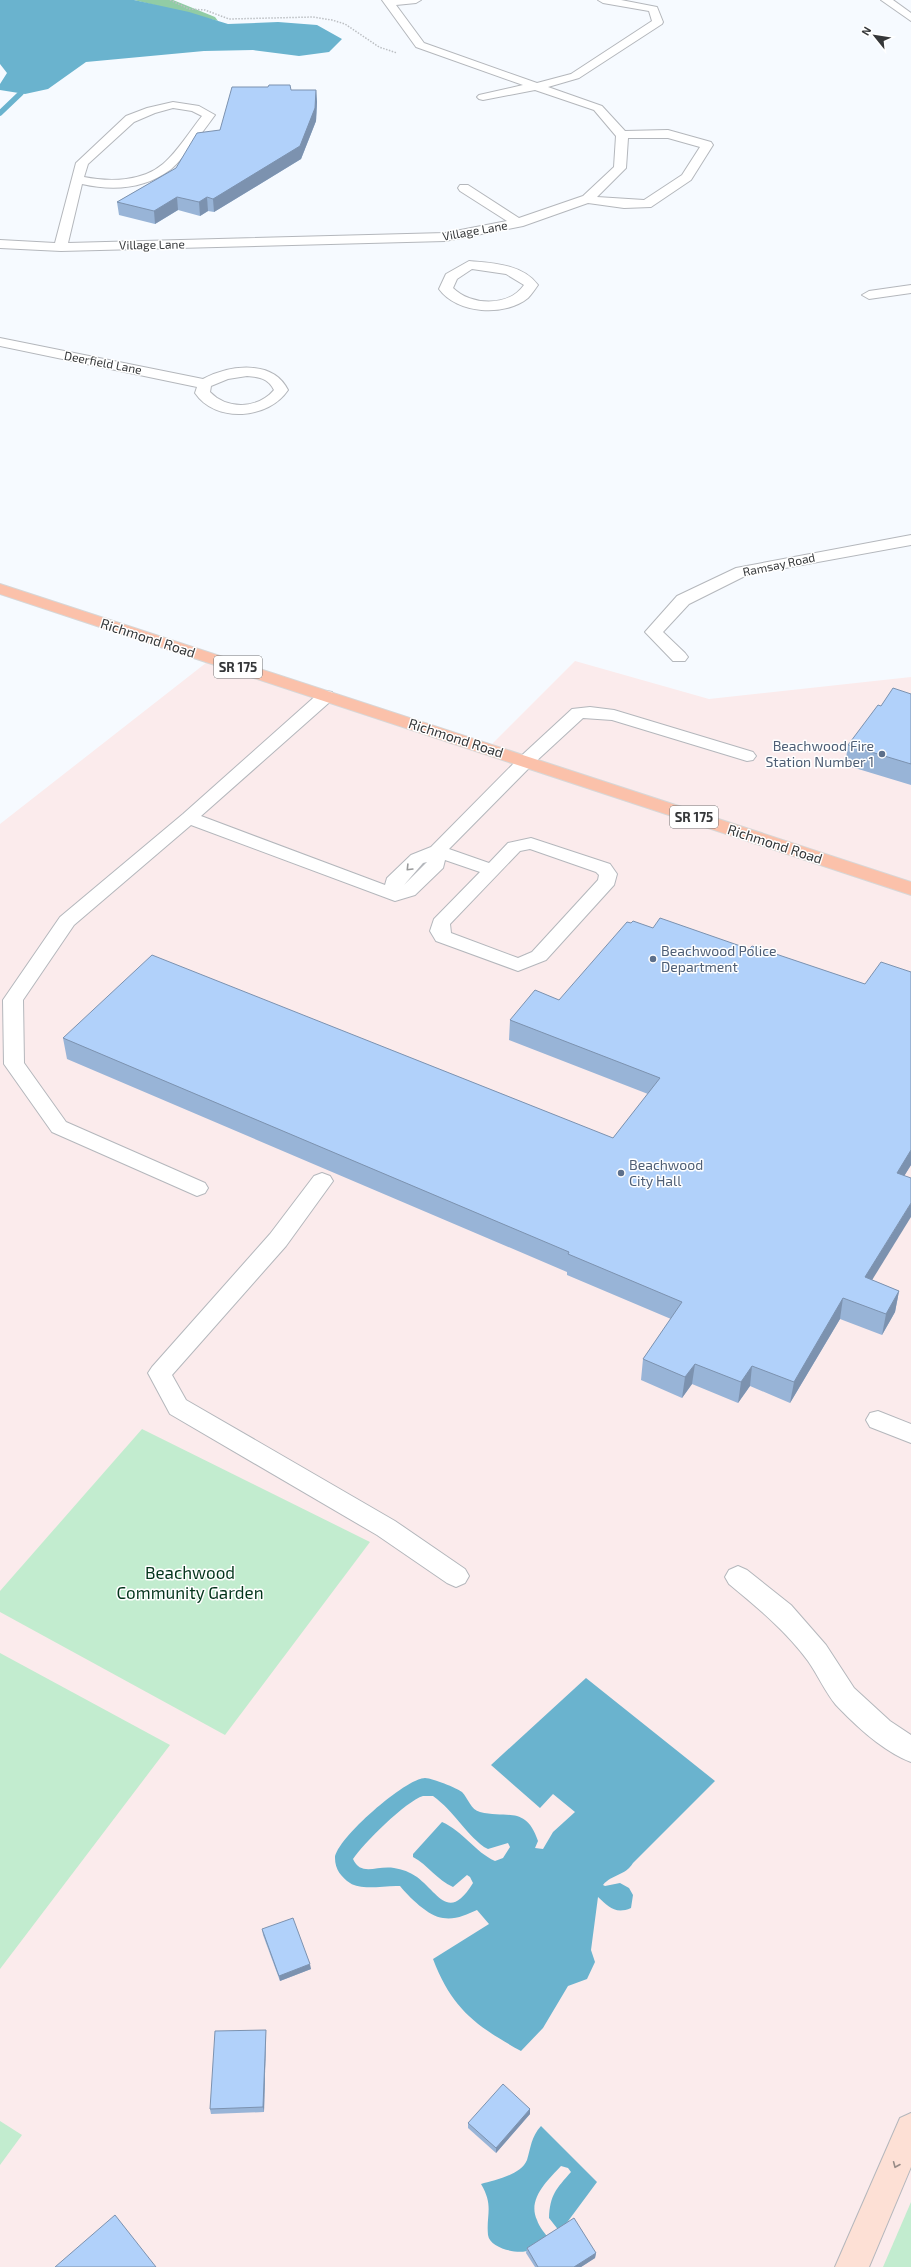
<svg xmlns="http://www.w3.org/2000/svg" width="911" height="2267" font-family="'Exo 2',sans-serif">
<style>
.commercial{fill:#fbebec}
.green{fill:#c2eccf}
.forest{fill:#91cca5}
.water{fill:#6ab3ce;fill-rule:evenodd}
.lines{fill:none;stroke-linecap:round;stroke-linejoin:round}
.stream{stroke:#6ab3ce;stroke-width:5.5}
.lane-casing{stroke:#b4b7bc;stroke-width:2}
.street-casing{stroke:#b4b7bc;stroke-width:2}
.secondary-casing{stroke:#b4b7bc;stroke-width:2}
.primary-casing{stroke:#d7d7d7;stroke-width:2}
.path{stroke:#bcbfc3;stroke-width:1.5;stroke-dasharray:1.5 1.5;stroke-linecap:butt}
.lane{fill:#fff;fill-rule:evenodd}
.street{fill:#fff;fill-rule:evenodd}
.secondary{fill:#fde0d5;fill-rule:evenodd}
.primary{fill:#fbc1aa;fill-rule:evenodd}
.wall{fill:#98b4d7}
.shaded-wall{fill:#7c92af}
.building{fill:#b1d1fa;stroke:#7c92af}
.oneway{stroke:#9a9b9c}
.oneway2{stroke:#998c87}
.service-dot{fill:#5c6f8a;stroke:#fff;stroke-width:1.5}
.labels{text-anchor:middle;stroke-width:3;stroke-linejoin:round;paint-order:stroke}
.far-street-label{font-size:12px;fill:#353739;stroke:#fff}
.shield{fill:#fff;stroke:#727374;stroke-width:1}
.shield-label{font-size:13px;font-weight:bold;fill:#353739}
.street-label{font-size:14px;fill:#353739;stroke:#fff}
.service-label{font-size:14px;fill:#4e5e75;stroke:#fff;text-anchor:start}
.near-park-label{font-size:17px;fill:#03341b;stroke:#fff}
</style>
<rect width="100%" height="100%" fill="#f6faff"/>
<path class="commercial" d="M211,659L487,749L575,661L709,699L911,677V2267H0V824Z"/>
<g class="green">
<path d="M142,1429L370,1542L225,1735L0,1612V1591Z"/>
<path d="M0,1653L170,1745L0,1969Z"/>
<path d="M0,2121L22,2135L0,2165Z"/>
<path d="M911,2202V2267H883Z"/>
</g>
<path class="forest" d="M134,0H173L215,17L218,21Z"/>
<g class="water">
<path d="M0,0H134L189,12L228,24L278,22L317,25L342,39L329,52L299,56L253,50L204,51L86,62L48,89L25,94L0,90V84L7,73L0,64Z"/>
<path d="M586,1678L715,1781L633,1863C625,1876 612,1874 603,1885L605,1886L620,1883L629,1888L633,1895L631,1908C615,1915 608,1906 598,1897L591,1950L595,1962L587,1979L568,1986L543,2028L521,2051C476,2026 452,2009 433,1959L489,1924L477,1910C466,1915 455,1920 443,1918C429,1917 408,1896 400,1886C385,1885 362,1891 350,1883C341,1877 335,1869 335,1858C336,1839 406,1778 425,1778C432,1778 457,1788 462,1792C468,1798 471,1810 480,1812C507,1819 526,1805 538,1841L535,1848L543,1849L553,1832L575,1812L553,1794L540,1808L491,1765ZM423,1796H433C455,1812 463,1831 484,1847L488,1849L508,1843L510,1847L503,1858L495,1861C475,1852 463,1831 442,1822L413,1854V1857C428,1865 437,1880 453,1887L467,1875L470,1877L473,1883C449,1922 439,1894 417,1877C410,1872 402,1869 394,1868C377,1865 361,1877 353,1859C363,1844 406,1801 423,1796Z"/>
<path d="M541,2126L597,2182L560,2232L549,2218C550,2195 556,2189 571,2172L568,2168L561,2166C548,2180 527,2199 537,2220C539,2227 545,2233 549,2239C543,2242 537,2248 530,2250C520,2255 490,2249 488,2235C486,2214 494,2206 481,2184C495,2180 521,2175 527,2160C531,2147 531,2137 541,2126Z"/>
</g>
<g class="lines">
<path class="stream" d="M0,113L21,93"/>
<defs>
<g id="lane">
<path d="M326,691L332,692L334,696L332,700L201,816L385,885L387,878L411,855L431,847L520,757L572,709L590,707L614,710L753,752L756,756L753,760L747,761L612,720L583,718L532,765L449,849L489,863L508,843L531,838L610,864L617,874L614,885L546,960L518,971L436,941L430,931L434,919L480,872L445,860L443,868L415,895L395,901L191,825L74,925L23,1000L24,1063L66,1122L205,1183L208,1188L205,1193L197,1196L52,1132L4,1064L3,1000L60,917L183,814L320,692ZM530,849L596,872L599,875L598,880L532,952L518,958L451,933L450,924L520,851ZM427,862L404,885L423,863Z"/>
<path d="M322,1173L330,1176L333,1181L286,1246L172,1375L186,1400L395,1521L465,1569L469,1576L465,1583L456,1587L447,1583L377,1535L170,1414L148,1373L152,1367L270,1234L314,1176Z"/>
<path d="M878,1411L911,1424V1443L870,1427L866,1420L870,1413Z"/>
<path d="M738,1566L747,1570L791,1605L826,1645L854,1688L890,1721L911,1735V1762C884,1752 856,1726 836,1705C825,1692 818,1675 808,1661C786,1631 758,1608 729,1584L725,1577L729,1570Z"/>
</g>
<g id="street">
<path d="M382,0H421L416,3L396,5L424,43L537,83L571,74L652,21L649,11L603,3L598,0H621L657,7L663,22L662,24L579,78L548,87L602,106L625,131L668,130L711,142L713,145L691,180L651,207L624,208L588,203L523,226L445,241L61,251L0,248V240L55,243L76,163L126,116L147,108L173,102L199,106L215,115C207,126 179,164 170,170C144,189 113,191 82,184L68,243L445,233L507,221L460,191L458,188L460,185H468L519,218L583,196L614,167L616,136L594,110L535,90L483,100L479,99L477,97L479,95L523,85L416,47ZM173,108L192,111L202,116C190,131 178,151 163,164C142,182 109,182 84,177L88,164L134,122L155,113ZM628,138H668L700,147L682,175L644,200L597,197L626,168Z"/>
<path d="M881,0H893L911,13V21Z"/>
<path d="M469,261C492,263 523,264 538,285C535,289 532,294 528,298C505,317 457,314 439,289L446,274ZM472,269L506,274L524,285C509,307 471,306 453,288L457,279Z"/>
<path d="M911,285V293L869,299L862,295L869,291Z"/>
<path d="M0,338L203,379C229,365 273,359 288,390C269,419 216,424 195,393L197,387L0,346ZM247,376C259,377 268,378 274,390C258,409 227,410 210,392L211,386L228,379Z"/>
<path d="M911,535V545L747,575L689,604L663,632L685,653L688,657L685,661H673L645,632L677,596L736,568Z"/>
</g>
<path id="secondary" d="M911,2113V2167L869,2267H835L900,2118Z"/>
<path id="primary" d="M0,584L911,882V895L0,594Z"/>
</defs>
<use href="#lane" class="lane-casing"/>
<use href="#street" class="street-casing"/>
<use href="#secondary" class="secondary-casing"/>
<use href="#primary" class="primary-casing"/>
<path class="path" d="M170,0L189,9L205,10L229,19L313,17L332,20L345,24L379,47L397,53"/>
<use href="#lane" class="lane"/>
<use href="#street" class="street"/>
<use href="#secondary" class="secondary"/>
<use href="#primary" class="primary"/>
</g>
<g class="wall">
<path d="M291,90H316L317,102L316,121L301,159L214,212L208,211L200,216L178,210L155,224L119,215L117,202L176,168L220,130Z"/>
<path d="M911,694V785L845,765L848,745L881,706Z"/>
<path d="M653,928L749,949L865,984L911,972V1165L904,1176L872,1280L899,1291L895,1312L882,1335L840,1319L790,1403L750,1386L738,1403L692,1384L682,1398L641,1380L643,1359L671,1319L567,1275V1272L67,1059L63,1038L613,1138L648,1094L509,1040L510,1020L559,1000Z"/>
<path d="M262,1929L311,1969L280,1981L263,1935Z"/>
<path d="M266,2035L264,2112L211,2114L210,2109Z"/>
<path d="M530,2109V2114L496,2153L468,2128V2123Z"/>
<path d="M527,2248L596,2253L595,2258L581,2267H535L526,2253Z"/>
</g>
<g class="shaded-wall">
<path d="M316,90L317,102L316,121L301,159L214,212L213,199Z"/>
<path d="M177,197L178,210L155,224L154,211Z"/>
<path d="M207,197L208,211L200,216L199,202Z"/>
<path d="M911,1150V1165L893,1194L897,1173Z"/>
<path d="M911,1203V1217L861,1298L865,1277Z"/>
<path d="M899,1291L895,1312L882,1335L886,1314Z"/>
<path d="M843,1298L840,1319L790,1403L794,1382Z"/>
<path d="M695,1364L692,1384L682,1398L685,1377Z"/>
<path d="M752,1366L750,1386L738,1403L741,1382Z"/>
<path d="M310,1964L311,1969L280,1981L279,1976Z"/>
<path d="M266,2030V2035L264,2112L263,2107Z"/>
<path d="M530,2109V2114L496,2153V2148Z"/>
<path d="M596,2253L595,2258L581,2267H574Z"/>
</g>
<g class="building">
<path d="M269,85H290L291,90H316L315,108L300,146L213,199L207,197L199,202L177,197L154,211L117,202L176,168L197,133L220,130L232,87H268Z"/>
<path d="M893,688L911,694V764L848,745L878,705L881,706Z"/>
<path d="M660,918L749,949L752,946L865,984L881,962L911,972V1150L897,1173L911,1178V1203L865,1277L899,1291L886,1314L843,1298L794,1382L752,1366L741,1382L695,1364L685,1377L643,1359L682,1302L568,1254L569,1252L63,1038L152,955L613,1138L660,1078L510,1020L535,990L559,1000L627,922L631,923L633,921L653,928Z"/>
<path d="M293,1918L310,1964L279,1976L262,1929Z"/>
<path d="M266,2030L263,2107L210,2109L215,2031Z"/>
<path d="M503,2084L530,2109L496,2148L468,2123Z"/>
<path d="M115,2215L156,2267H55Z"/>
<path d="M574,2218L596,2253L574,2267H538L527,2248Z"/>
</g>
<defs><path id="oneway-chevron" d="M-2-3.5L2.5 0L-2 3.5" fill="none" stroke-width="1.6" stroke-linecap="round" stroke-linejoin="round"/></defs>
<use class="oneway" href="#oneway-chevron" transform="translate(409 868) rotate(134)"/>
<use class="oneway2" href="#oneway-chevron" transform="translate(896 2165) rotate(113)"/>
<g class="service-dot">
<circle cx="882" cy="754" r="4"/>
<circle cx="653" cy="959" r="4"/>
<circle cx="621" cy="1173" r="4"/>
</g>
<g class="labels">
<g class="far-street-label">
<text transform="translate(475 231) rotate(-10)" y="4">Village Lane</text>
<text transform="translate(152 245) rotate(-1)" y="4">Village Lane</text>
<text transform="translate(103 363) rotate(11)" y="4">Deerfield Lane</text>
<text transform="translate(779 565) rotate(-12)" y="4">Ramsay Road</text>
</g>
<g class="shield">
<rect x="214" y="656" width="48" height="22" rx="3"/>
<rect x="670" y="806" width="48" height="22" rx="3"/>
</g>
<g class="shield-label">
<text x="238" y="672">SR 175</text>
<text x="694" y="822">SR 175</text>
</g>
<g class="street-label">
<text transform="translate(148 638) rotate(18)" y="5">Richmond Road</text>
<text transform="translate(456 738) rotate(18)" y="5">Richmond Road</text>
<text transform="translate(775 844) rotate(18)" y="5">Richmond Road</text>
</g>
<g class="service-label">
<text x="874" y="751" text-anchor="end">Beachwood Fire<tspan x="874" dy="16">Station Number 1</tspan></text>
<text x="661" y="956">Beachwood Police<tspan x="661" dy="16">Department</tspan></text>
<text x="629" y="1170">Beachwood<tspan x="629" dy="16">City Hall</tspan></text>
</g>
<g class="near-park-label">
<text x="190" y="1579">Beachwood<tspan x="190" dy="20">Community Garden</tspan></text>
</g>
</g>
<g transform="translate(875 36) rotate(300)" stroke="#ffffff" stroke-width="3" paint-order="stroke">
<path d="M0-3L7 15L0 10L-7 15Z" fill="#353739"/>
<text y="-6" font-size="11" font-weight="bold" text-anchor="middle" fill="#353739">N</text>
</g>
</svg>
